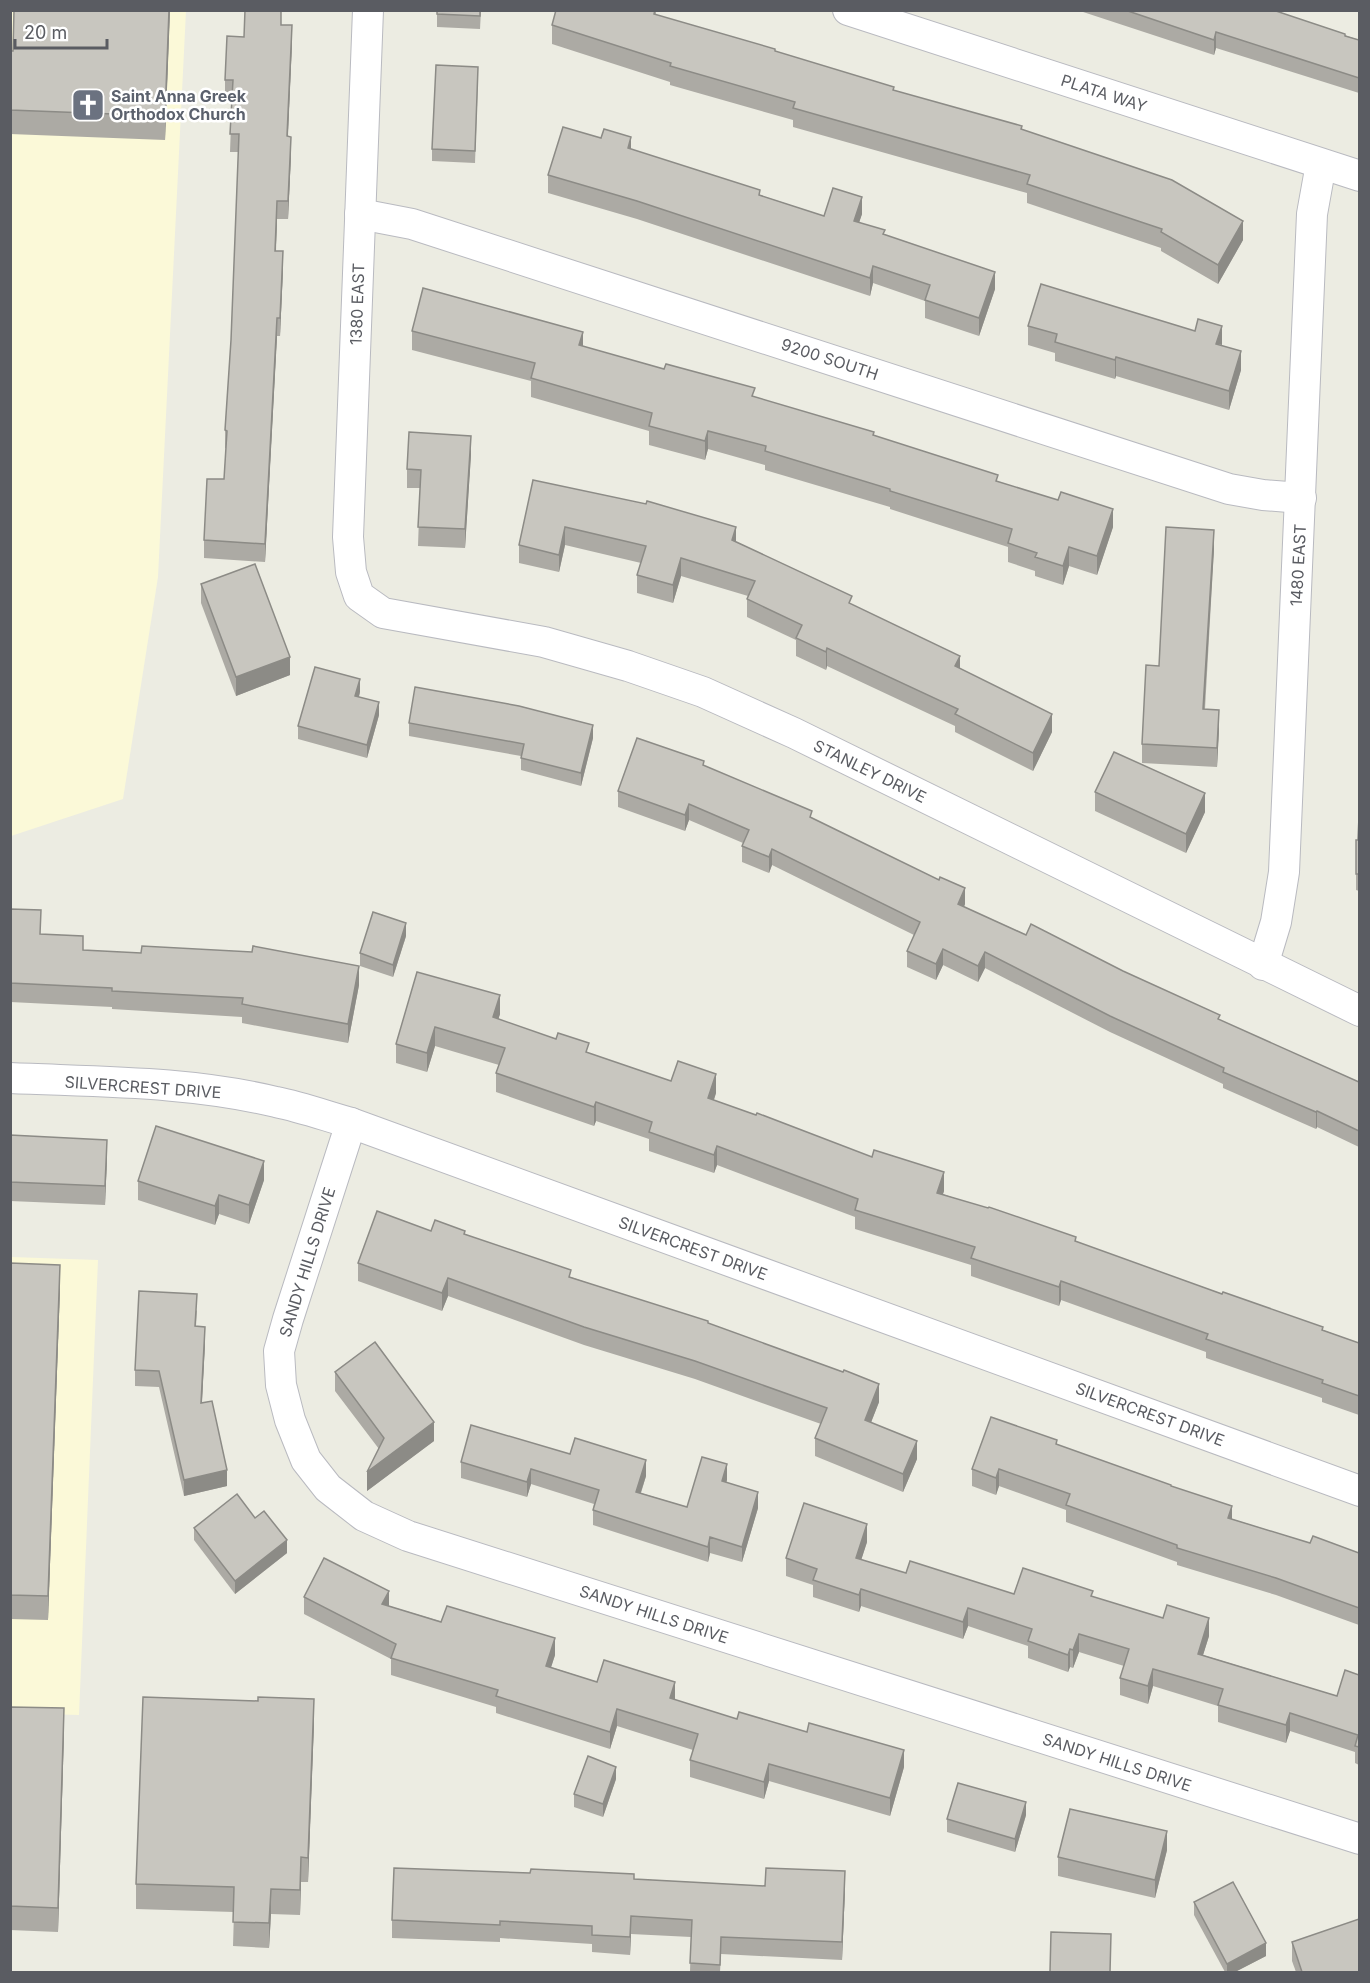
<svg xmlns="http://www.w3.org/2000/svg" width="1370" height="1983" font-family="Inter,sans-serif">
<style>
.commercial{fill:#fbf9d8}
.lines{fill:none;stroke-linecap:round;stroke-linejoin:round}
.street-casing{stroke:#b9bac0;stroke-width:32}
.street{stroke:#fff;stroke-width:30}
.wall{fill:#acaaa4}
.shaded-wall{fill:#8c8b86}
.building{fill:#c8c6bf;stroke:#8c8b86;stroke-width:1.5}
.labels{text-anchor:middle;stroke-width:5;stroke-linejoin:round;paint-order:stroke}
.street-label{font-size:16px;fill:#5a5c62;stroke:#fff}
.worship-label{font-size:16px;font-weight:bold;fill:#5b616d;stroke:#fff;text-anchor:start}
</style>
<rect width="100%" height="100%" fill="#ecece2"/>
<g class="commercial">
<path d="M10,11H186L158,577L123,799L11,836Z"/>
<path d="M11,1257L98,1260L79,1715L11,1713Z"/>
</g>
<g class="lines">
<defs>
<g id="street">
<path d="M368,10L348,537L351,572L359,596L383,613L544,642L628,666L703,692L794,733L1360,1011"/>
<path d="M848,10L1360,176"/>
<path d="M360,214L412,224L1229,489L1263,495L1301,498"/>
<path d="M1263,965L1276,922L1284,872L1312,214L1321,164"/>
<path d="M10,1078C99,1082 189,1081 276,1102C301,1107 326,1116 351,1123L1360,1491"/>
<path d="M351,1123L288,1319L279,1351L281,1385L290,1420L306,1460L328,1488L364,1516L408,1536L1360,1839"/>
</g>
</defs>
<use href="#street" class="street-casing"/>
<use href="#street" class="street"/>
</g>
<g class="wall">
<path d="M14,10H170L165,140L10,134V51H13Z"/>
<path d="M437,10H481L480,29L437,27Z"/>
<path d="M656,10V15L775,51L894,90L1022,130L1243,240L1218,284L1161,251V248L1027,203V193L793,127V120L670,85V82L552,44V25Z"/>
<path d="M1077,10H1273L1359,40V93L1216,48L1214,55Z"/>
<path d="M281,25L292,43L288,136L291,155L288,219H277L276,251L283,269L280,336H277L265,562L204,558V540L224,479L226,448H225V430L231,340L239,152H230L232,98H225V80L244,37Z"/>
<path d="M478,80L475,163L432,161V149Z"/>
<path d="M631,149L760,195L824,216L862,214L859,222L995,289L979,336L925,318V301L873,283L870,296L637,219L548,193V175Z"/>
<path d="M1028,326L1221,345L1241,370L1229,410L1116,376L1115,379L1055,361V353L1028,345Z"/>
<path d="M412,331L583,346L755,397L874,435L998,482L1113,527L1097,575L1069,566L1063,585L1035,576V571L1008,562V547L890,509V507L765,470V465L708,449L705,460L649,445V431L531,397V381L412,350Z"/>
<path d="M471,454L465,548L418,546L420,488H407V469Z"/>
<path d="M533,480L736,542L852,605L960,668L1052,732L1033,771L955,732V726L827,666L826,670L796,656V640L747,617V599L748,596L681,576L673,603L637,593V575L641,563L565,545L559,572L519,563V545Z"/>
<path d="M1214,549L1205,709L1219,729L1217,767L1142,763V744L1159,666Z"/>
<path d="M201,584L290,675L236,696L201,603Z"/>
<path d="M360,692L359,697L379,715L367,758L298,739V726Z"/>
<path d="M409,723L593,738L581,786L521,770V756L409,736Z"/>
<path d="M704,766L812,819L965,904L964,907L1359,1082V1147L1317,1127L1316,1129L1223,1088V1084L1110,1032L985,968L978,982L943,965L936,980L907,967V951L914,935L772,865L769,873L742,862V846L743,843L689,820L685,831L618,807V791Z"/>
<path d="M1095,792L1205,812L1186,853L1095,811Z"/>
<path d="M1359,816V891L1356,890V840H1358Z"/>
<path d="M10,909L40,934L83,950L359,985L348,1043L242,1023V1017L112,1009V1007L10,1002Z"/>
<path d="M406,936L393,977L360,966V953Z"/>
<path d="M417,972L500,1014L498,1019L589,1053L671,1081L716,1093L714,1100L944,1191L943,1194L1359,1343V1415L1322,1402V1398L1206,1358V1352L1061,1300L1059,1306L971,1276V1265L855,1229V1217L717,1165L714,1173L649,1151V1139L596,1121L594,1126L496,1092V1073L499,1065L435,1046L427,1072L396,1063V1044Z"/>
<path d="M10,1135L107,1158L105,1205L10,1201Z"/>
<path d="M264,1180L249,1224L219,1214L215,1225L138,1200V1181Z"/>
<path d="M431,1231L465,1234L571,1277L708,1324L879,1402L871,1422L917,1459L903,1492L815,1456V1438L821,1424L695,1379L584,1345L448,1296L442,1311L358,1281V1263Z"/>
<path d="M10,1263L60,1289L48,1620L10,1619Z"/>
<path d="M197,1310L196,1326L205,1343L202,1403L227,1486L184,1496L159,1387L135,1386V1370Z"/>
<path d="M335,1372L434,1441L367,1491L379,1449L335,1391Z"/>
<path d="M1057,1445L1171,1487L1232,1519L1310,1543L1359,1553V1625L1276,1595L1177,1565V1562L1066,1522V1510L999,1486L996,1495L972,1486V1469Z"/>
<path d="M570,1454L646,1476L641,1493L687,1507L727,1480L726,1482L758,1508L742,1562L710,1553L708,1562L593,1525V1510L594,1504L531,1484L527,1497L461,1478V1462Z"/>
<path d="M255,1518L287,1553L235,1594L194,1540V1528Z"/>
<path d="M867,1542L861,1560L906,1573L1014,1594L1093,1597L1209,1636L1203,1655L1337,1696L1359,1675V1765L1355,1763V1752L1290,1731L1286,1743L1218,1722V1706L1153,1686L1148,1704L1120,1695V1678L1124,1666L1079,1652L1073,1668L1070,1667L1068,1672L1028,1658V1646L968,1626L963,1639L861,1606L859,1612L813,1597V1585L786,1576V1558Z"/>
<path d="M304,1597L389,1606L555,1655L551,1667L597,1682L675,1700L737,1719L904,1767L890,1816L769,1781L764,1799L690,1777V1760L693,1750L617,1726L610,1749L496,1713V1707L391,1675V1659L304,1614Z"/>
<path d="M10,1707L64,1732L58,1932L10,1930Z"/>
<path d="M314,1723L308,1882H301L300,1915L271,1914L269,1948L233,1946L234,1912L136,1909V1884Z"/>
<path d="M616,1779L603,1817L574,1807V1794Z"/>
<path d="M1026,1815L1015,1852L947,1832V1819Z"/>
<path d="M1167,1850L1155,1898L1058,1876V1857Z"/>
<path d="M634,1879L765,1886L845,1889L842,1960L721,1954L720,1972H690L691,1937L631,1934L630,1955L592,1952V1944L500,1938V1942L392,1938V1920Z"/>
<path d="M1194,1902L1266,1956L1235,1972H1225L1194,1915Z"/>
<path d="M1292,1942L1359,1972H1296L1292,1961Z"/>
</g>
<g class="shaded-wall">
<path d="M169,10H170L165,140V116Z"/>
<path d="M292,25V43L287,154V136Z"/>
<path d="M1216,32V48L1214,55V40Z"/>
<path d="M291,137V155L288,219V201Z"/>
<path d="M631,137V155L628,148Z"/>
<path d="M862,197V214L854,238V221Z"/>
<path d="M277,201V219L275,269V251Z"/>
<path d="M1243,221V240L1218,284V265Z"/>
<path d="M283,251V269L280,336V318Z"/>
<path d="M873,266V283L870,296V278Z"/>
<path d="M995,272V289L979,336V318Z"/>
<path d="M277,318V336L265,562V544Z"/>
<path d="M1222,326V345L1216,344Z"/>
<path d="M583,332V351L579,345Z"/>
<path d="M1241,351V370L1229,410V391Z"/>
<path d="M1116,357V376L1115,379V360Z"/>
<path d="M708,431V449L705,460V441Z"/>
<path d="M471,436V454L465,548V529Z"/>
<path d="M1113,509V527L1097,575V556Z"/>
<path d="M565,527V545L559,572V555Z"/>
<path d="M736,527V545L732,540Z"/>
<path d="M1214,530V549L1203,728V709Z"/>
<path d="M1069,547V566L1063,585V566Z"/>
<path d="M681,558V576L673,603V585Z"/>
<path d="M827,648V666L826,670V652Z"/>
<path d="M960,656V674L955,666Z"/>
<path d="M290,657V675L236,696V677Z"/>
<path d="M360,679V692L355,709V696Z"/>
<path d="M379,702V715L367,758V745Z"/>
<path d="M1219,710V729L1217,767V748Z"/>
<path d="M1052,714V732L1033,771V753Z"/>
<path d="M593,725V738L581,786V773Z"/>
<path d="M1205,793V812L1186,853V834Z"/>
<path d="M689,804V820L685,831V815Z"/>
<path d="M772,849V865L769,873V857Z"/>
<path d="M965,888V904L958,920V904Z"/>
<path d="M406,923V936L393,977V965Z"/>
<path d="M943,949V965L936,980V964Z"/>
<path d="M985,952V968L978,982V966Z"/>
<path d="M359,966V985L348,1043V1024Z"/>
<path d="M500,995V1014L493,1036V1017Z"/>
<path d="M435,1027V1046L427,1072V1053Z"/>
<path d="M716,1074V1093L708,1117V1098Z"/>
<path d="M596,1102V1121L594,1126V1107Z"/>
<path d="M1317,1111V1127L1316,1129V1112Z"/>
<path d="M107,1140V1158L105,1205V1186Z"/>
<path d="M717,1146V1165L714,1173V1155Z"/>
<path d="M264,1161V1180L249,1224V1205Z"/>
<path d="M944,1172V1191L937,1211V1193Z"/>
<path d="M219,1195V1214L215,1225V1206Z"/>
<path d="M60,1265V1289L48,1620V1596Z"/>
<path d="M448,1278V1296L442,1311V1293Z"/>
<path d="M1061,1281V1300L1059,1306V1287Z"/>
<path d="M205,1327V1343L201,1419V1403Z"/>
<path d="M879,1384V1402L865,1438V1420Z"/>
<path d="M434,1422V1441L367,1491V1472Z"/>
<path d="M917,1441V1459L903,1492V1474Z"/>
<path d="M646,1460V1476L636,1507V1492Z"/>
<path d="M727,1464V1480L722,1497V1481Z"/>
<path d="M531,1469V1484L527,1497V1482Z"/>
<path d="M999,1469V1486L996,1495V1478Z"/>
<path d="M227,1470V1486L184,1496V1480Z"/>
<path d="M758,1492V1508L742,1562V1547Z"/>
<path d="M1232,1506V1523L1228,1518Z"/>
<path d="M867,1524V1542L856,1576V1558Z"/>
<path d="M710,1537V1553L708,1562V1547Z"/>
<path d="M287,1540V1553L235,1594V1581Z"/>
<path d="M861,1589V1606L859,1612V1595Z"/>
<path d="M389,1591V1609L382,1604Z"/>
<path d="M968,1608V1626L963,1639V1622Z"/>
<path d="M1209,1618V1636L1198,1671V1654Z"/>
<path d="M1079,1634V1652L1073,1668V1650Z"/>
<path d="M555,1638V1655L546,1683V1666Z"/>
<path d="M1070,1649V1667L1068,1672V1655Z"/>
<path d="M1153,1669V1686L1148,1704V1686Z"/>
<path d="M675,1682V1699L670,1716V1698Z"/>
<path d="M314,1699V1723L308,1882V1858Z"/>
<path d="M64,1708V1732L58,1932V1908Z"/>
<path d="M617,1709V1726L610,1749V1732Z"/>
<path d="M1290,1713V1731L1286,1743V1725Z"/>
<path d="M904,1750V1767L890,1816V1798Z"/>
<path d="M769,1764V1781L764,1799V1782Z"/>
<path d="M616,1767V1779L603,1817V1804Z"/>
<path d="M1026,1802V1815L1015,1852V1839Z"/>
<path d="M1167,1831V1850L1155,1898V1880Z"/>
<path d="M301,1857V1882L300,1915V1890Z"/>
<path d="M845,1871V1889L842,1960V1942Z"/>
<path d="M271,1889V1914L269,1948V1923Z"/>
<path d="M631,1916V1934L630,1955V1937Z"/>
<path d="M1266,1943V1956L1235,1972H1227V1964Z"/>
</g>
<g class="building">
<path d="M14,10H169L165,116L10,110V51H13Z"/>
<path d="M245,10H281V25H292L287,136L291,137L288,201H277L275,251H283L280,318H277L265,544L204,540L207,479H224L227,431L225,430L231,340L239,134H230L233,80H225L227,36L244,37Z"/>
<path d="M437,10H480V16L437,14Z"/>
<path d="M556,10H655L654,14L775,49V51L894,87L893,90L1022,126L1021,129L1172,180L1243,221L1218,265L1161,232L1162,229L1027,184L1030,175L793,108L795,102L670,66L671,63L552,25Z"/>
<path d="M1125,10H1273L1345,34V36L1359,40V78L1216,32L1214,40Z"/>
<path d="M436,65L478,67L475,151L432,149Z"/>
<path d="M563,127L601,138L604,129L631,137L628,148L760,190L759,195L824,216L833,188L862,197L854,221L885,230L883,234L995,272L979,318L925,300L930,285L873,266L870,278L637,201L548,175Z"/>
<path d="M1041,284L1195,331L1198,319L1222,326L1216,344L1241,351L1229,391L1116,357L1115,360L1055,342L1057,334L1028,326Z"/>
<path d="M423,288L583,332L579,345L664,369L666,364L755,388L752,396L874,432L873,435L998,475L996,481L1058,500L1061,492L1113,509L1097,556L1069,547L1063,566L1035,557L1037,553L1008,543L1012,529L890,491V489L765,451L766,446L708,431L705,441L649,426L652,413L531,378L535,363L412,331Z"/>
<path d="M409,432L471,436L465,529L418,527L421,470L407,469Z"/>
<path d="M533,480L646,504L647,501L736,527L732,540L852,596L849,603L960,656L955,666L1052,714L1033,753L955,714L958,709L827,648L826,652L796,638L802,625L747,599L755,581L681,558L673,585L637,575L646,546L565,527L559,555L519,545Z"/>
<path d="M1166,527L1214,530L1203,709L1219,710L1217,748L1142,744L1146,665L1159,666Z"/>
<path d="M255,564L290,657L236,677L201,584Z"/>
<path d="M315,667L360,679L355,696L379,702L367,745L298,726Z"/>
<path d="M415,687L519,706L593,725L581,773L521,758L524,744L409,723Z"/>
<path d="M637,738L704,761L703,765L812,811L810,817L939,880L940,877L965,888L958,904L1026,935L1031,924L1123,971L1220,1015L1218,1019L1359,1082V1131L1317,1111L1316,1112L1223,1072L1224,1068L1110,1016L985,952L978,966L943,949L936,964L907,951L920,922L772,849L769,857L742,846L749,830L689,804L685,815L618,791Z"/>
<path d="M1114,752L1205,793L1186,834L1095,792Z"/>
<path d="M1359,816V874H1356V840H1358Z"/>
<path d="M10,909L41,910L40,934L83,936V950L141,953L142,946L252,952L253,946L359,966L348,1024L242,1004L243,998L112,991V988L10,983Z"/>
<path d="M373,912L406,923L393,965L360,953Z"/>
<path d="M417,972L500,995L493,1017L556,1039L558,1033L589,1043L586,1052L671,1081L678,1061L716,1074L708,1098L756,1115L757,1113L872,1157L874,1150L944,1172L937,1193L988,1208L989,1207L1076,1237L1075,1241L1222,1294L1223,1292L1323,1327L1322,1330L1359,1343V1396L1322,1383L1323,1380L1206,1339L1208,1334L1061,1281L1059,1287L971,1258L975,1247L855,1210L858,1199L717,1146L714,1155L649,1132L652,1122L596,1102L594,1107L496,1073L505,1048L435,1027L427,1053L396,1044Z"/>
<path d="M156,1126L264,1161L249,1205L219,1195L215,1206L138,1181Z"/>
<path d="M10,1135L107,1140L105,1186L10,1182Z"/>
<path d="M377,1211L431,1231L435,1220L465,1231L464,1234L571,1270L569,1277L708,1321V1323L843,1372L844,1370L879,1384L865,1420L917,1441L903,1474L815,1438L827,1408L695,1361L584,1327L448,1278L442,1293L358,1263Z"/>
<path d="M10,1263L60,1265L48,1596L10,1595Z"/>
<path d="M139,1291L197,1294L195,1326L205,1327L201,1403L212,1401L227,1470L184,1480L159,1371L135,1370Z"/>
<path d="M375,1342L434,1422L367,1472L384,1438L335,1372Z"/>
<path d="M991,1417L1057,1440L1056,1444L1171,1485V1486L1232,1506L1228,1518L1310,1543L1313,1536L1359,1553V1608L1276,1578L1177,1548V1545L1066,1505L1070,1494L999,1469L996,1478L972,1469Z"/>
<path d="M471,1425L570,1454L575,1438L646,1460L636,1492L687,1507L702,1457L727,1464L722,1481L758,1492L742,1547L710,1537L708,1547L593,1510L599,1490L531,1469L527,1482L461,1462Z"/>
<path d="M237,1494L255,1518L264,1511L287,1540L235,1581L194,1528Z"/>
<path d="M804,1503L867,1524L856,1558L906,1573L910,1561L1014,1594L1023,1568L1093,1591L1091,1596L1163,1618L1167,1605L1209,1618L1198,1654L1337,1696L1345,1670L1359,1675V1747L1355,1746L1358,1735L1290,1713L1286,1725L1218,1705L1223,1689L1153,1669L1148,1686L1120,1678L1129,1649L1079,1634L1073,1650L1070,1649L1068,1655L1028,1641L1032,1629L968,1608L963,1622L861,1589L859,1595L813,1580L817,1569L786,1558Z"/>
<path d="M324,1558L389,1591L382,1604L441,1622L447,1606L555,1638L546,1666L597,1682L604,1660L675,1682L670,1698L737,1719L739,1712L807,1732L809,1723L904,1750L890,1798L769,1764L764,1782L690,1760L698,1734L617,1709L610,1732L496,1696L498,1690L391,1658L396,1644L304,1597Z"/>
<path d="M143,1697L258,1701V1697L314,1699L308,1858L301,1857L300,1890L271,1889L269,1923L233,1922L234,1887L136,1884Z"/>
<path d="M10,1707L64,1708L58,1908L10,1906Z"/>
<path d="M588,1756L616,1767L603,1804L574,1794Z"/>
<path d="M958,1783L1026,1802L1015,1839L947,1819Z"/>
<path d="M1070,1809L1167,1831L1155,1880L1058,1857Z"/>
<path d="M394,1868L530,1873L531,1869L634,1874V1879L765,1886L766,1868L845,1871L842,1942L721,1937L720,1965L690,1963L692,1920L631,1916L630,1937L592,1935V1926L500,1921V1925L392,1920Z"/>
<path d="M1233,1882L1266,1943L1227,1964L1194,1902Z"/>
<path d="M1359,1919V1972H1302L1292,1942Z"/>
<path d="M1051,1932L1111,1934L1110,1972H1050Z"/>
</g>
<defs>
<symbol id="church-square" viewBox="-11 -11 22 22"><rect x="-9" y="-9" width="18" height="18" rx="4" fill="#6b7280" stroke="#fff"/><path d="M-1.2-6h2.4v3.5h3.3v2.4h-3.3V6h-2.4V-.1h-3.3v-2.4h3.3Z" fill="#fff"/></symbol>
</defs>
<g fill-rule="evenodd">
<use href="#church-square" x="69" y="86" width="38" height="38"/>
</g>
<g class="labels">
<g class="street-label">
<text transform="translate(1104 93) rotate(18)" y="6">PLATA WAY</text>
<text transform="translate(357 304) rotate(-88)" y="6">1380 EAST</text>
<text transform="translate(830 359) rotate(18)" y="6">9200 SOUTH</text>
<text transform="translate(1298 565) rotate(-87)" y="6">1480 EAST</text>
<text transform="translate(870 771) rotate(26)" y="6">STANLEY DRIVE</text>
<text transform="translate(143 1087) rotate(4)" y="6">SILVERCREST DRIVE</text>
<text transform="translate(693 1248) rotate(20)" y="6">SILVERCREST DRIVE</text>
<text transform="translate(307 1262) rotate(-73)" y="6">SANDY HILLS DRIVE</text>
<text transform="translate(1150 1414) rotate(20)" y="6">SILVERCREST DRIVE</text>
<text transform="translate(654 1614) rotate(18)" y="6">SANDY HILLS DRIVE</text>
<text transform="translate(1117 1762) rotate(18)" y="6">SANDY HILLS DRIVE</text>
</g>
<g class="worship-label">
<text x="111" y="102">Saint Anna Greek<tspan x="111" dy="18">Orthodox Church</tspan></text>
</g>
</g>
<rect width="1370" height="1983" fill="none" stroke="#5a5c62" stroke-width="24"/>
<path d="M15 39v9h92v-9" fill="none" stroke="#5a5c62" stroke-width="3"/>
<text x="24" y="39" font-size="18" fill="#5a5c62" stroke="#ffffff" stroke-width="4.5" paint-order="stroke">20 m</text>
</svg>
